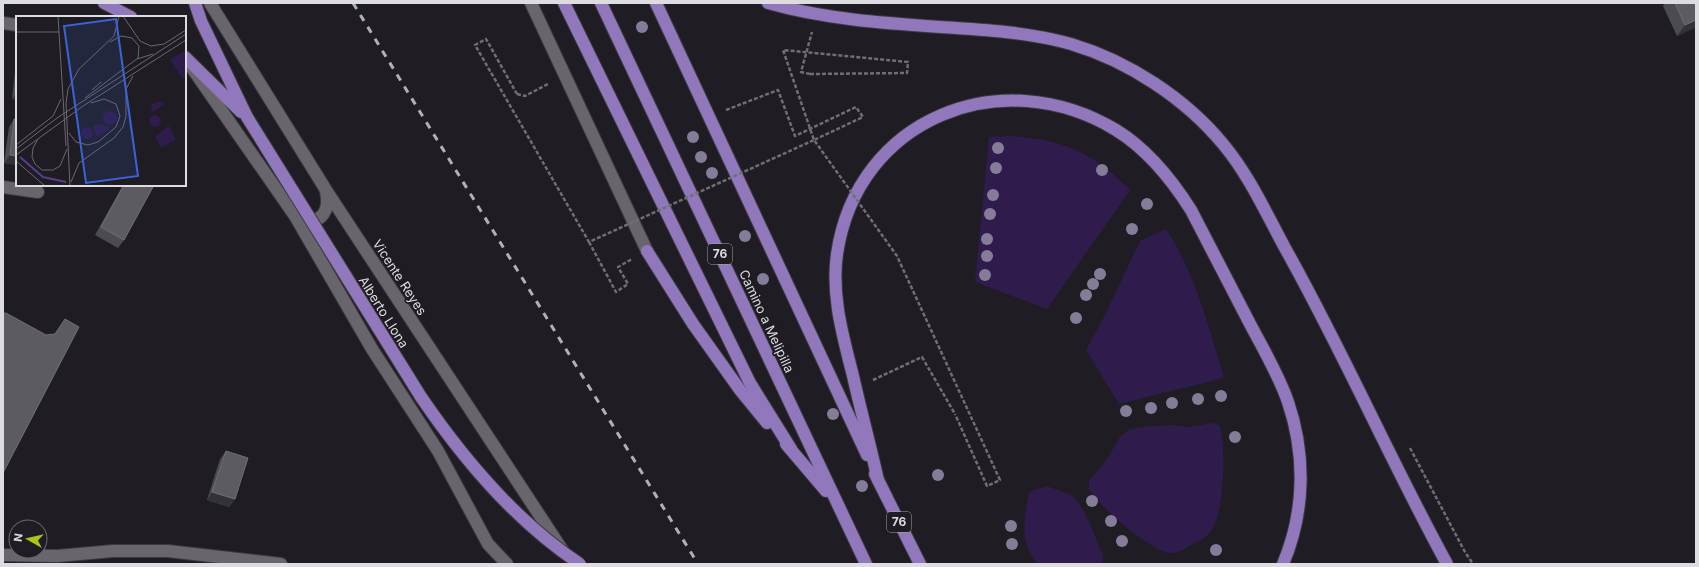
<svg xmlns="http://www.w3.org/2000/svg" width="1699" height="567" font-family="Inter,sans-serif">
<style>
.green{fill:#2f1b4c}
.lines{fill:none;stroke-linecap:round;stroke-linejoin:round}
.minor-casing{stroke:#3c3a3f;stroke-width:14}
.major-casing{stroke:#3c3a3f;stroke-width:14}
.path{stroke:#6f6e73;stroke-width:2.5;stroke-dasharray:4 2;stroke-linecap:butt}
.minor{stroke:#68656d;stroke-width:12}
.major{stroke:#9178bd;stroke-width:12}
.rail{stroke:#b1b0b5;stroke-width:3;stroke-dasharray:7 7;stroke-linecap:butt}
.major-bridge-casing{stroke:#3c3a3f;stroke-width:14;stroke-linecap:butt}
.path-bridge{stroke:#6f6e73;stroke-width:2.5;stroke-dasharray:4 2;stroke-linecap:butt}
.major-bridge{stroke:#9178bd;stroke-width:12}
.tree{fill:#857c98}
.wall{fill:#4d4b52}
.shaded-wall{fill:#343239}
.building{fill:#5c5b61;stroke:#706f75}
.labels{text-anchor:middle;stroke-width:3.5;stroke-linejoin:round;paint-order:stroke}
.shield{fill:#1f1d23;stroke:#a4a3a8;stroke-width:1}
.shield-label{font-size:12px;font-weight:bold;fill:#dddce1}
.street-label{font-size:13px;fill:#dddce1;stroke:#1f1d23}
.inset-river{fill:none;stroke:#5b3b8a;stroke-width:2}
.inset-road{fill:none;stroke:#6b696f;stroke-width:1}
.view{fill:#3a63d9;fill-opacity:0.15;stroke:#3a63d9;stroke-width:2}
.inset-edge{fill:none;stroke:#dddce1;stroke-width:2}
</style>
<rect width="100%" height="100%" fill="#1f1d23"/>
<g class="green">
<path d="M1009,136C1062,139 1093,152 1130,190L1047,309L975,282L989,137Z"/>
<path d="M1166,229C1195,273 1209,327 1224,378L1119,404L1086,350L1104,317L1140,241Z"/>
<path d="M1214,423L1220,426C1226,450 1225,510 1211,531C1205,539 1198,542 1189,546C1183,550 1177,554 1169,553C1161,552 1152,545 1145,541C1123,526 1106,511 1089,490V481L1107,459L1120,437L1130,429L1150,426L1173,425L1186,427Z"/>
<path d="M1046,486C1055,489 1064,491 1072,496C1086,507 1095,539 1103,555V560L1100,564H1037C1019,539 1024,521 1029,492Z"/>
</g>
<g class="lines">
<defs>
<g id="minor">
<path d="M210,3L326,190L563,551"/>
<path d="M531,3L647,251"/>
<path d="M3,23L17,25"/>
<path d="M192,68L295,216L372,349L438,451L488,544L507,564"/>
<path d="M3,187L38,192"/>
<path d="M302,220C323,224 330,210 326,191"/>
<path d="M3,555L57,556L113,551H168L281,564"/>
</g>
<g id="major">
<path d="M104,3L131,17"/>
<path d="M195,3L201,21L247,117"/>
<path d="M564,3L750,383L791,449"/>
<path d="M601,3L866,564"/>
<path d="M656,3L867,455"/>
<path d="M768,3C824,19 883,23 941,27C985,30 1029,32 1071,44C1128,61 1185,98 1223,144C1249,175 1266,213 1285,248C1343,351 1390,460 1447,564"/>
<path d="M185,57L241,112"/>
<path d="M647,251L693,324L740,390L767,423"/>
<path d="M786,444L826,491"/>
<path d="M875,474L920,564"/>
<path d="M878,480C870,445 861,411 853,376C843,336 831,296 837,254C857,118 1002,61 1116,130C1147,149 1172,180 1191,210C1210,247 1229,283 1248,320C1262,347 1278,373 1288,402C1306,455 1305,512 1283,564"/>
</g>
</defs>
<use href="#minor" class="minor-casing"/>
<use href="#major" class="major-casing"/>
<g class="path">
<path d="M810,74L801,72L812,32"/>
<path d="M517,94L525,96L548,84"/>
<path d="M726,110L778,90L795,136L856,107L863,117L814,140"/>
<path d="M589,242L616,292L628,284L618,267L632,259"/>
<path d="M873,380L922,357L955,414"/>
<path d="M1410,448L1465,552L1473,564"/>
</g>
<use href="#minor" class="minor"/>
<use href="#major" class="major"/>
<path class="rail" d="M353,3L698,564"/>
<defs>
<path id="major-bridge" d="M247,117L421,397C464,460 515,521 580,564"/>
</defs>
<use href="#major-bridge" class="major-bridge-casing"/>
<g class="path-bridge">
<path d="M810,74L907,73L908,62L783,50L814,140L897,256L1000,480L987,486L955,414"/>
<path d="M517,94L486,39L475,45L589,242L814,140"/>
</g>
<use href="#major-bridge" class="major-bridge"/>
</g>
<g class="tree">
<circle cx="642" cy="27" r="6"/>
<circle cx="693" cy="137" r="6"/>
<circle cx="998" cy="148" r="6"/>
<circle cx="701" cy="157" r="6"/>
<circle cx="996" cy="168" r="6"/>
<circle cx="1102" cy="170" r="6"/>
<circle cx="712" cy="173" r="6"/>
<circle cx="993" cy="195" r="6"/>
<circle cx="1147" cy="204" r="6"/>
<circle cx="990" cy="214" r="6"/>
<circle cx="1132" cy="229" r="6"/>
<circle cx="745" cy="236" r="6"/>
<circle cx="987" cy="239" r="6"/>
<circle cx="987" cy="256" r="6"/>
<circle cx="1100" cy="274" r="6"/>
<circle cx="985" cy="275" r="6"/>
<circle cx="763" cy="279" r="6"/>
<circle cx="1093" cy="284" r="6"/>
<circle cx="1086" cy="295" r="6"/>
<circle cx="1076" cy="318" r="6"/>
<circle cx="1221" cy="396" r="6"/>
<circle cx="1198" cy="399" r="6"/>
<circle cx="1172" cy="403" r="6"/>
<circle cx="1151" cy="408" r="6"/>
<circle cx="1126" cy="411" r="6"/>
<circle cx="833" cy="414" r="6"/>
<circle cx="1235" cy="437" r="6"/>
<circle cx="938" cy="475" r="6"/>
<circle cx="862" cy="486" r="6"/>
<circle cx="1092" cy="501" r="6"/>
<circle cx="1111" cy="521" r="6"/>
<circle cx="1011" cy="526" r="6"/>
<circle cx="1122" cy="541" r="6"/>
<circle cx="1012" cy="544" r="6"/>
<circle cx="1216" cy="550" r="6"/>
</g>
<g class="wall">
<path d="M1665,3H1696V27L1677,36L1663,6Z"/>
<path d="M17,62V100L12,99L16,63Z"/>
<path d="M14,119H17V165L4,163L9,127Z"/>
<path d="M123,185H154L124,240L118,248L95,235Z"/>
<path d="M226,451L235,499L229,507L207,500L220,459Z"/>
</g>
<g class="shaded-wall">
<path d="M1696,20V27L1677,36L1685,25Z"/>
<path d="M17,92V100L12,99Z"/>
<path d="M10,155L17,156V165L4,163Z"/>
<path d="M212,492L235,499L229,507L207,500Z"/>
</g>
<g class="building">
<path d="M1675,3H1696V20L1685,25Z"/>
<path d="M14,119H17V156L10,155Z"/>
<path d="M124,185H154L124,240L101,227Z"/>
<path d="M3,313H6L46,335L55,334L65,319L79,327L3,473Z"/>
<path d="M226,451L248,458L235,499L212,492Z"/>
</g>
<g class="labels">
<g class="shield">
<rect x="708" y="244" width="24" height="20" rx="3"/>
<rect x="887" y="512" width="24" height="20" rx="3"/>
</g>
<g class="shield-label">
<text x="720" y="258">76</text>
<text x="899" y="526">76</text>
</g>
<g class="street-label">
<text transform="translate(400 277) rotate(57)" y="5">Vicente Reyes</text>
<text transform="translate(384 312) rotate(58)" y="5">Alberto Llona</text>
<text transform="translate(767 321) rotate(65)" y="5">Camino a Melipilla</text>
</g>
</g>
<g transform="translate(16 16)">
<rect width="170" height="170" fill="#1f1d23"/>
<path d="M170,34V59L166,62L154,44ZM145,85L149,88L135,97L136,88ZM87 102a7 7 0 1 1 14 0a7 7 0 1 1-14 0ZM133 105a6 6 0 1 1 12 0a6 6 0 1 1-12 0ZM82,108L93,111L94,113L81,121L77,111ZM153,110L160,124L145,132L139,120ZM65 117a6 6 0 1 1 12 0a6 6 0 1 1-12 0Z" fill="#2f1b4c"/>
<path class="inset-river" d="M4,141L27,161L50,166"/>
<path class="inset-road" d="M42,0L50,130M107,0L124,25L135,30L148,28L170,14M0,16H43M121,43L137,38M76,74L85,66M69,82L122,42L123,30L116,22L105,20L94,26M53,117L60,126L72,129L82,126L100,111L104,100L100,88L88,83L75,87M22,123L17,132L16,141L19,148L26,154H37L44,150L51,133M0,129L37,100L45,83M0,133L41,102L170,18M0,139L67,90L170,24M0,145L29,170M55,166L63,147L98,122L107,111L110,100V73L117,60M54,170L50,87L52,73L63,53L98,20L103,0"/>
<path class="view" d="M100,3L122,160L70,167L48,10Z"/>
<rect width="170" height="170" class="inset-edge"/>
</g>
<rect width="1699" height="567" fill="none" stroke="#dddce1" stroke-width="8"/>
<g transform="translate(28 539) rotate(278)"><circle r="19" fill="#1f1d23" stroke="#6b696f"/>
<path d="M0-3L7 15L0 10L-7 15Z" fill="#abc716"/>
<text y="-6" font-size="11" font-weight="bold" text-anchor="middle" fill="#dddce1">N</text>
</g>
</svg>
